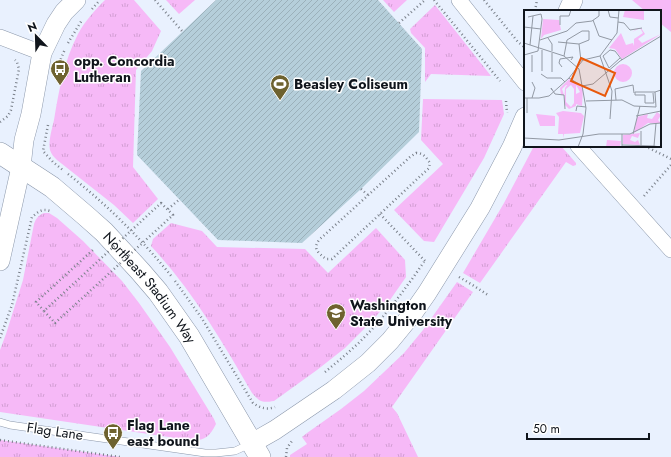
<svg xmlns="http://www.w3.org/2000/svg" width="671" height="457" font-family="Jost,sans-serif">
<style>
.grass{fill:url(#grass-tufts)}
.garden{fill:#f6b9f7}
.building{fill:url(#building-hatch)}
.lines{fill:none;stroke-linecap:round;stroke-linejoin:round}
.service-casing{stroke:#8c98ab;stroke-width:8}
.minor-casing{stroke:#8c98ab;stroke-width:16}
.tertiary-casing{stroke:#8c98ab;stroke-width:20}
.secondary-casing{stroke:#8c98ab;stroke-width:22}
.path{stroke:#7a808a;stroke-width:2.5;stroke-dasharray:1 3;stroke-linecap:butt}
.service{stroke:#fff;stroke-width:7}
.minor{stroke:#fff;stroke-width:15}
.tertiary{stroke:#fff;stroke-width:19}
.secondary{stroke:#fff;stroke-width:21}
.path-bridge{stroke:#7a808a;stroke-width:2.5;stroke-dasharray:1 3;stroke-linecap:butt}
.labels{text-anchor:middle;stroke-width:3;stroke-linejoin:round;paint-order:stroke}
.poi-label{font-size:14px;font-weight:bold;fill:#10151c;stroke:#fff;text-anchor:start}
.street-label{font-size:14px;fill:#10151c;stroke:#fff}
.inset-road{fill:none;stroke:#9299a4;stroke-width:1}
.view{fill:#e8590c;fill-opacity:0.15;stroke:#e8590c;stroke-width:2}
.inset-edge{fill:none;stroke:#10151c;stroke-width:2}
</style>
<defs>
<pattern id="grass-tufts" width="24" height="20" patternUnits="userSpaceOnUse"><rect width="24" height="20" fill="#f6b9f7"/><path d="M3 7l-1-3M5 7V3M7 7l1-3M15 17l-1-3M17 17v-4M19 17l1-3" fill="none" stroke="#d29ed3"/></pattern>
<pattern id="building-hatch" width="6" height="6" patternUnits="userSpaceOnUse"><rect width="6" height="6" fill="#b5ceda"/><path d="M-1 1l2-2M0 6l6-6M5 7l2-2" fill="none" stroke="#9bb0ba"/></pattern>
</defs>
<rect width="100%" height="100%" fill="#e9f1fe"/>
<g class="grass">
<path d="M105,0H134L161,31L152,51L136,70L133,167L158,199L133,223L114,205L57,160C54,157 51,154 50,150C48,141 52,129 54,120C59,90 64,61 78,34C85,21 95,10 105,0Z"/>
<path d="M166,0H195L179,14Z"/>
<path d="M383,0H407L394,12Z"/>
<path d="M435,5L491,76L431,74L425,82V48L411,33L410,29Z"/>
<path d="M423,99L502,100L504,114L484,158L434,242L424,241L394,210L443,164L421,140Z"/>
<path d="M534,146H561L576,163V165L573,166L566,162L480,283L463,273L504,203Z"/>
<path d="M44,213H49L57,218L83,241L122,281L139,303L170,347L214,419L216,424C209,438 204,441 189,440L0,412V350L6,334L23,280L34,224C36,218 39,215 44,213Z"/>
<path d="M171,223L202,231L217,247L305,249L328,273L376,228L405,260L406,277L390,300L371,322L345,348L317,370L274,401C262,403 260,402 252,393C222,341 192,290 151,246L153,239Z"/>
<path d="M457,282L473,292L392,407L397,413L418,457H290V455L307,444L302,437L307,433L341,409L364,391L404,353L423,330Z"/>
<path d="M0,440L120,457H0Z"/>
</g>
<path class="garden" d="M632,0H671V32L660,23V11H645Z"/>
<path class="building" d="M216,0H378L422,49L419,132L361,189L302,243L218,240L137,155L141,71Z"/>
<g class="lines">
<defs>
<path id="service" d="M0,422L10,425L205,453H216L235,451L250,444"/>
<g id="minor">
<path d="M459,0L525,83"/>
<path d="M0,37L42,53"/>
<path d="M578,146L671,250"/>
</g>
<g id="tertiary">
<path d="M568,11L573,0"/>
<path d="M0,261L21,167L24,140L31,114L42,53L56,24L64,12L76,0"/>
<path d="M252,443L275,430L334,390L368,363L390,341L413,313L427,293L480,208L512,147L525,117"/>
</g>
<g id="secondary">
<path id="s1" d="M0,153L52,187L86,216L104,232L140,271L158,292L189,336L260,457"/>
</g>
</defs>
<use href="#service" class="service-casing"/>
<use href="#minor" class="minor-casing"/>
<use href="#tertiary" class="tertiary-casing"/>
<use href="#secondary" class="secondary-casing"/>
<g class="path">
<path d="M155,0L182,31"/>
<path d="M434,0L500,81"/>
<path d="M484,0L518,42L523,46H525"/>
<path d="M92,9L100,0"/>
<path d="M535,11L537,0"/>
<path d="M399,23L425,0"/>
<path d="M68,43L82,20"/>
<path d="M58,75L60,61L65,49"/>
<path d="M506,101L507,113"/>
<path d="M0,122L8,116L11,110L19,69L17,62L15,60"/>
<path d="M48,125L43,151L53,162L64,171"/>
<path d="M645,146L671,159"/>
<path d="M416,153C423,153 426,157 430,163L429,168L332,259H326C318,253 312,248 320,239L410,157Z"/>
<path d="M68,174C106,204 141,238 172,277"/>
<path d="M361,189L368,195"/>
<path d="M644,196L671,165"/>
<path d="M168,209L180,199"/>
<path d="M380,214L425,261"/>
<path d="M459,277L471,284L488,295"/>
<path d="M175,281L201,317L253,403C260,408 267,410 275,407"/>
<path d="M44,311L36,302L94,249"/>
<path d="M0,338L12,305L32,217C38,212 42,208 50,211"/>
<path d="M325,372C342,358 359,344 373,328C392,307 408,285 424,262"/>
<path d="M0,440L120,457"/>
<path d="M286,457L287,448L292,441"/>
</g>
<use href="#service" class="service"/>
<use href="#minor" class="minor"/>
<use href="#tertiary" class="tertiary"/>
<use href="#secondary" class="secondary"/>
<path class="path-bridge" d="M161,203L173,215L55,323L44,311Z"/>
</g>
<defs>
<symbol id="bus-pin" viewBox="-11 -11 22 30"><path d="M0 17L-7.5 6A9.5 9.5 0 1 1 7.5 6Z" fill="#6e622f" stroke="#fff"/><path d="M-5-6H5V4H4V6H2V4H-2V6H-4V4H-5ZM-3.5-4V0h7V-4ZM-3.5 1.2v1.5H-2V1.2ZM2 1.2v1.5H3.5V1.2Z" fill="#fff"/></symbol>
<symbol id="stadium-pin" viewBox="-11 -11 22 30"><path d="M0 17L-7.5 6A9.5 9.5 0 1 1 7.5 6Z" fill="#6e622f" stroke="#fff"/><path d="M0-5a6.5 5 0 1 0 0 10a6.5 5 0 1 0 0-10ZM-3.5-1.8h7v3.6h-7Z" fill="#fff"/></symbol>
<symbol id="university-pin" viewBox="-11 -11 22 30"><path d="M0 17L-7.5 6A9.5 9.5 0 1 1 7.5 6Z" fill="#6e622f" stroke="#fff"/><path d="M0-5L7-2L0 1L-7-2ZM-4 1L0 2.5L4 1V4Q0 6-4 4Z" fill="#fff"/></symbol>
</defs>
<g fill-rule="evenodd">
<use href="#bus-pin" x="49" y="58" width="22" height="30"/>
<use href="#stadium-pin" x="269" y="73" width="22" height="30"/>
<use href="#university-pin" x="325" y="302" width="22" height="30"/>
<use href="#bus-pin" x="102" y="422" width="22" height="30"/>
</g>
<g class="labels">
<g class="poi-label">
<text x="74" y="66">opp. Concordia<tspan x="74" dy="16">Lutheran</tspan></text>
<text x="294" y="89">Beasley Coliseum</text>
<text x="350" y="310">Washington<tspan x="350" dy="16">State University</tspan></text>
<text x="127" y="430">Flag Lane<tspan x="127" dy="16">east bound</tspan></text>
</g>
<g class="street-label">
<text dy="5" stroke="none"><textPath href="#s1" startOffset="203">Northeast Stadium Way</textPath></text>
<text transform="translate(55 431) rotate(8)" y="5">Flag Lane</text>
</g>
</g>
<g transform="translate(524 10)">
<rect width="137" height="137" fill="#e9f1fe"/>
<path d="M114,18H117L121,24L114,29L118,33L137,24L98,49L91,39L85,38L97,23L102,35L109,33L110,36V29L119,23L116,18L108,22ZM45,69L59,78L58,96L52,94V84L56,82L52,75H42L38,79L40,85H37L36,78ZM133,102L137,105L134,110L137,113H124L110,123L113,107L124,104L123,108L128,109ZM116,123L114,128L108,126L106,130L111,132L114,130L116,135L99,134V125Z" fill="#f6b9f7"/>
<path d="M19,9L35,10L37,20L20,25L17,29ZM12,104L31,106V116H16Z" fill="#f6b9f7"/>
<path d="M101,0H120V10L99,7ZM90 63a9 9 0 1 1 18 0a9 9 0 1 1-18 0ZM44,74L52,75V96L45,99L40,94L41,78ZM47,75L50,79V93L47,97L42,92V79ZM39,101L57,103L60,106L56,123L40,124V128L39,124H34L35,107L32,103ZM83,130L97,131L96,137H82Z" fill="#f6b9f7" fill-rule="evenodd"/>
<path class="inset-road" d="M84,0L86,7L94,8M4,7L17,4M69,10L75,26L88,30M94,12L100,13L106,20L118,18M36,15V6H45L47,0M0,17L17,19M24,28L28,34V41M16,30L43,21L52,13L68,11L75,6V0M34,32L55,34L57,51M0,33L40,46L55,59L62,98L59,124L54,137M6,35L9,6M18,40V61M0,45L14,41L18,9L17,4M8,45V62M40,46L43,30L58,21H65V30L55,34M76,46L88,81L86,109M82,52L79,46L86,40L91,41L98,50M82,52L85,58L96,48M38,57L35,53L36,49L49,47L47,50M28,62V43M17,64L23,68H37L41,72M45,68L58,76L69,74L96,51L137,26M8,72L11,78L8,88M28,80L27,78L31,84L40,85L41,99M129,83L130,93H121V85H111V82H131M0,88H15L25,86L45,68L59,50L76,46L93,23L95,0M3,88V103M92,90L91,79L109,75L110,83M62,91L98,90L110,96L132,97L131,82L137,80M52,101L53,96L62,97M112,106L137,101M132,113L130,136L136,137M117,121V136M98,124V137M109,124L116,96M0,128L35,130L75,124H106L126,114L137,113M98,135L130,136"/>
<path class="view" d="M57,48L91,63L81,86L47,71Z"/>
<rect width="137" height="137" class="inset-edge"/>
</g>
<g transform="translate(36 36) rotate(337)" stroke="#ffffff" stroke-width="3" paint-order="stroke">
<path d="M0-3L7 15L0 10L-7 15Z" fill="#10151c"/>
<text y="-6" font-size="11" font-weight="bold" text-anchor="middle" fill="#10151c">N</text>
</g>
<path d="M527 433v6h122v-6" fill="none" stroke="#10151c" stroke-width="2"/>
<text x="533" y="433" font-size="12" fill="#10151c" stroke="#ffffff" stroke-width="3" paint-order="stroke">50 m</text>
</svg>
